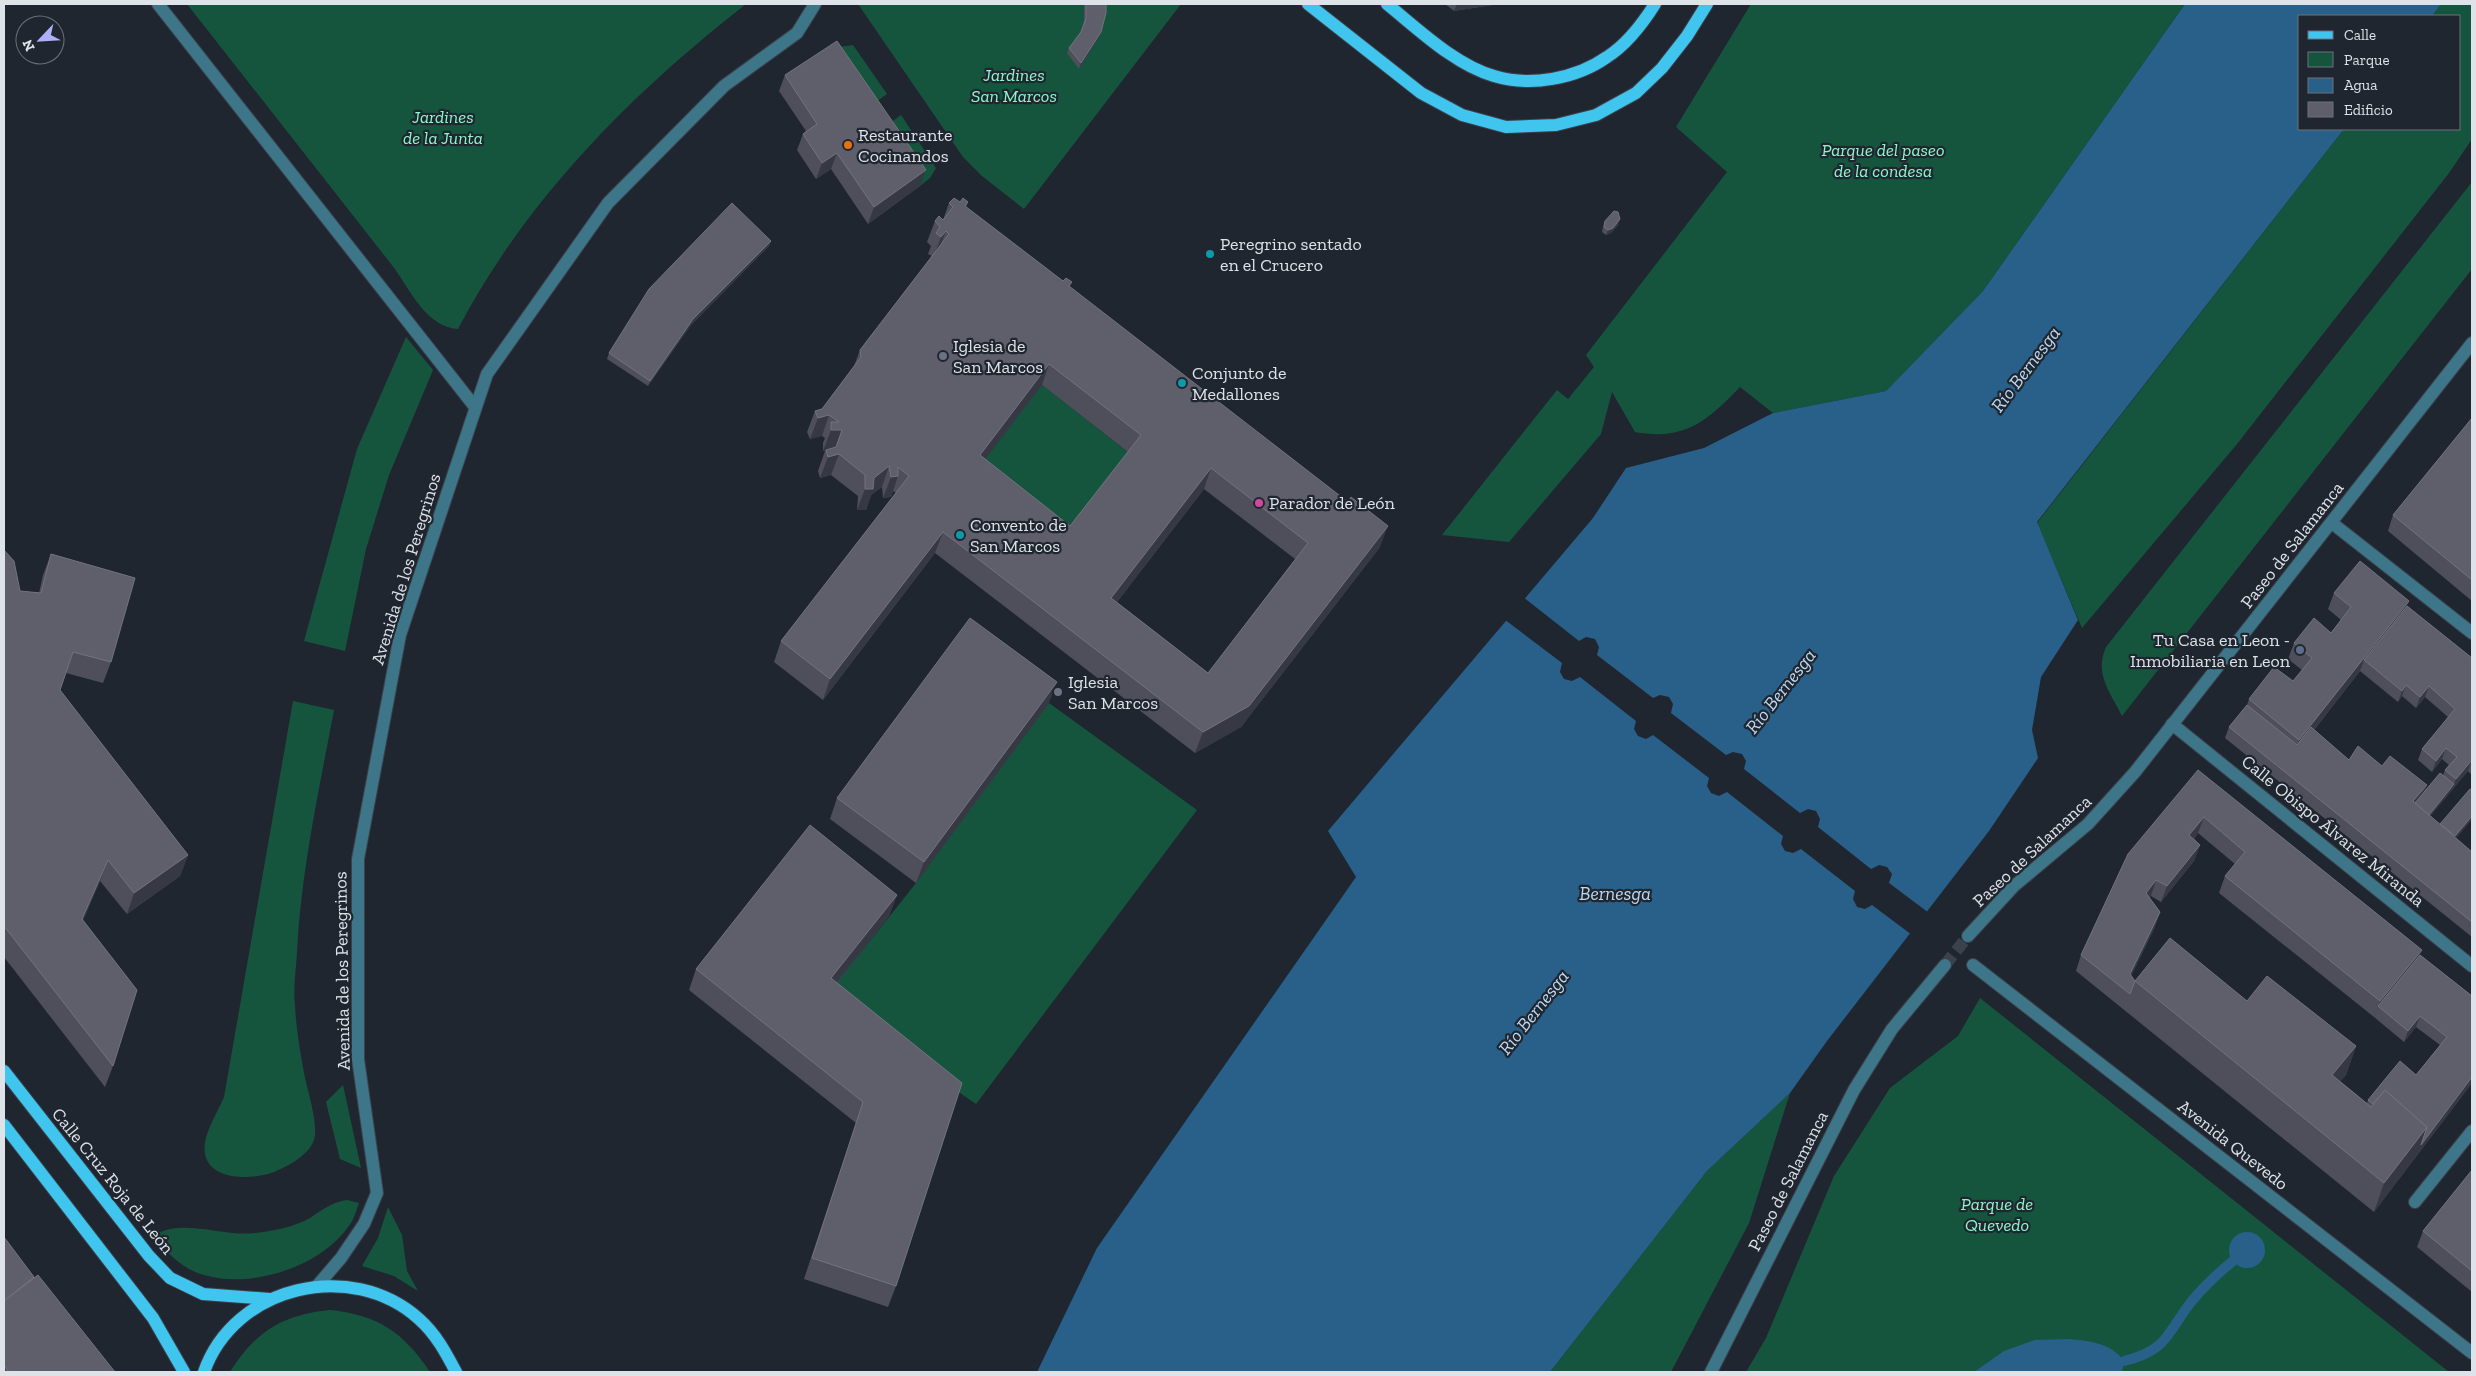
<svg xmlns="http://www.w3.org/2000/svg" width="2476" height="1376" font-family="'Zilla Slab',serif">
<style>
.green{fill:#16553d}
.water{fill:#286089}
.pier{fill:#202630}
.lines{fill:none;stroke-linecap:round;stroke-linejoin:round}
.stream{stroke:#286089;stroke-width:10}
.minor-tunnel{stroke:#3c424c;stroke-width:12;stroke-dasharray:12 6;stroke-linecap:butt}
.minor-casing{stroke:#3b404a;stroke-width:14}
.major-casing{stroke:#3b404a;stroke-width:14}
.minor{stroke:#3d7589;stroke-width:12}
.major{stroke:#40c5ef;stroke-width:12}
.wall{fill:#4f4f5c;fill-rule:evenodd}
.shaded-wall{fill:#363844}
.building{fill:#5e5f6b;stroke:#72737f;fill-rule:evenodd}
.food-dot{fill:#e8710a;stroke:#202630;stroke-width:2}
.culture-dot{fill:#0f9aa8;stroke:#202630;stroke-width:2}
.worship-dot{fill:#6b7280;stroke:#202630;stroke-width:2}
.hotel-dot{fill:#d1479c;stroke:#202630;stroke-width:2}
.service-dot{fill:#5c6f8a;stroke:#202630;stroke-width:2}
.labels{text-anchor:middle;stroke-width:4.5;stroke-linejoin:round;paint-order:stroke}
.park-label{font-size:18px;font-style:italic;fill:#8df7c9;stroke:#202630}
.poi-label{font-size:18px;fill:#dee2e9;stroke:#202630;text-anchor:start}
.street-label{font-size:18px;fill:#dee2e9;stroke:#202630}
.water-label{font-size:19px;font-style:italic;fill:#bcdaf4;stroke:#202630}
</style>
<rect width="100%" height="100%" fill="#202630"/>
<g class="green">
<path d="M187,4H746C632,93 526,199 458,329C427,327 411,292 395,269Z"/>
<path d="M858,4H1181L1024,209L982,176L963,157Z"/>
<path d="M1751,4H2185L1983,291L1886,391L1773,413L1740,387C1707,421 1685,441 1635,432L1612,392L1601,434L1509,542L1442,535L1557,390L1568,399L1594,367L1586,355L1727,172L1676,127Z"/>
<path d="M2441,4H2472V139L2449,173L2237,444L2082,628L2037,523L2344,129H2460V16H2432Z"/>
<path d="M853,45L887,94L866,109L832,48Z"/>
<path d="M901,115L936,168L930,178L920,186L881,130Z"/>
<path d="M2472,182V269L2122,716C2110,692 2094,674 2106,647Z"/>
<path d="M406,337L433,370L389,475L366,549L345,651L304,641L357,449Z"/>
<path d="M1042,385L1133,456L1063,546L972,476Z"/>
<path d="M293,701L334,710C319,790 301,871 297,952C296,970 293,988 295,1005C296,1028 300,1051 304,1073C307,1089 319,1125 314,1140C308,1156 288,1166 274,1172C249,1181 199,1181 205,1142C208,1127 218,1111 224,1097Z"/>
<path d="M1049,703L1197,810L976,1104L824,999L916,883Z"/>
<path d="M1980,998L2449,1372H1746L1766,1338L1834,1176L1890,1088L1958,1036Z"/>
<path d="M343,1085L361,1168L340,1159L326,1102Z"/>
<path d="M1790,1093L1749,1223L1671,1372H1550L1707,1171Z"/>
<path d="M347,1200L359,1203C356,1211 354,1220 348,1227C320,1267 251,1289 204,1275C182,1269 167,1253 154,1236C179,1217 223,1237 255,1233C273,1231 294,1227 310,1218C322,1210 332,1202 347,1200Z"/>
<path d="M388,1207L402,1235L407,1271L418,1291L394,1276L362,1266L378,1238Z"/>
<path d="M330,1310C378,1315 403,1332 430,1372H230C256,1331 282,1315 330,1310Z"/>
</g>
<g class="water">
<path d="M2185,4H2441L2432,16H2300V129H2344L2037,522L2078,620L2041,677L2032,730L2038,758L1989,831L1827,1041L1790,1093L1707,1171L1550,1372H1037L1097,1248L1356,877L1328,831L1593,518L1626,468L1704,448L1773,413L1886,391L1983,291Z"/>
<circle cx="2247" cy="1250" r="18"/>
<path d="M2069,1339C2090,1341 2111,1343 2124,1361L2122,1372H1974L2004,1351L2035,1340Z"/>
</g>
<path class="pier" d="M1523,597L1579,641L1586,637L1595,639L1599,647L1597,655L1653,698L1660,695L1669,697L1673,704L1671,713L1726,755L1733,752L1742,754L1746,761L1744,769L1800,813L1808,809L1816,811L1820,819L1818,827L1871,869L1879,865L1887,867L1892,874L1889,883L1929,913L1912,935L1872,905L1865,909L1857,907L1853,899L1855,891L1801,849L1793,853L1785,851L1781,844L1783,836L1727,792L1719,796L1711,793L1707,786L1709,778L1653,735L1646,739L1638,736L1634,729L1636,721L1580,677L1572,681L1564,679L1560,672L1562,663L1504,619Z"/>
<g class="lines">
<path class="stream" d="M2124,1361C2167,1351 2167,1333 2191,1302C2204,1286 2217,1274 2233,1261"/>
<path class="minor-tunnel" d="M1945,965L1968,936"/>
<defs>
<g id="minor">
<path d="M158,4L475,407"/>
<path d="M2332,523L2472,633"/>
<path d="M2172,724L2472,966"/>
<path d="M1968,936L2014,886L2088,824L2135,772L2472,343"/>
<path d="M1973,965L2472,1353"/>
<path d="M2415,1202L2472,1131"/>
<path d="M317,1286L341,1258L364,1224L377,1193L358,1059V859L400,635L487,374L608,203L724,86L797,33L815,4"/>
<path d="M1711,1372L1854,1090L1892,1029L1945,965"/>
</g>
<g id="major">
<path d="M1308,4L1421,93L1462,115L1506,127L1556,125L1596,115L1636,93L1662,68L1687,36L1707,4"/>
<path d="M1387,4C1418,29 1455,65 1494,76C1530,87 1576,79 1607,57C1626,45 1643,23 1655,4"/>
<path d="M4,1071L149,1256L170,1278L203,1294L270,1299"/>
<path d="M4,1125L153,1318L184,1372"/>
<path d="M204,1372C234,1286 351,1258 419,1319C436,1334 446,1353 456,1372"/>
</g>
</defs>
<use href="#minor" class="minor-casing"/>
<use href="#major" class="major-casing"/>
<use href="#minor" class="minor"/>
<use href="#major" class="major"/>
</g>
<g class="wall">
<path d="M1084,4H1106L1099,37L1079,69L1067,53L1069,48L1081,32L1084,24Z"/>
<path d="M1445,4H1499L1454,11Z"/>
<path d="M785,75L920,186L868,224L831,169L816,179L797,150L803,134L806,131L779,91Z"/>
<path d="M960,202H968L966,207L1070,287L1380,547L1241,727L1195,753L935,553L823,700L774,662L781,641L896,493L893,491L891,497L883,498L882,487L871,495L866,510H857L858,496L831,475L820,478L818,471L825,451H823V443L825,438L822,436L810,439L807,432L815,411L822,409L854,366L860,350L932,256L928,254L931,246L927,242L935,221L943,220L949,203ZM1042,385L1128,452L1070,526L985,459ZM1204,489L1295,559L1208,673L1117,602Z"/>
<path d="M1605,221L1618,225L1611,233L1606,235L1602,232L1603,227Z"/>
<path d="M771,241L769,246L691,325L648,386L607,359L609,353Z"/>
<path d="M2472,418V601L2388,531L2393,515Z"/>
<path d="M4,550L20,591L39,593L43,575L51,554L111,662L103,683L66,673L60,690L188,855L180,876L127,914L100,881L83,920L113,1066L105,1087L4,957Z"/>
<path d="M2334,593L2407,606L2472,658V775L2468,771L2430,816L2440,824L2472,819L2456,838L2472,852V937L2225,738L2229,727L2247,705L2249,699L2293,681L2302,670L2288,659L2294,643L2331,633L2341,620L2328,609ZM2360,671L2398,702L2402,696L2416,708L2425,697L2448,717L2422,749L2418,760L2432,772L2442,759L2449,765L2445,770L2443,775L2425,790L2382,766L2349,760L2314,730Z"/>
<path d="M1049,703L916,883L830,819L837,798Z"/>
<path d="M2198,770L2420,955L2472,996V1083L2374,1212L2076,971L2081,955ZM2198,833L2235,864L2225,876L2219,893L2374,1017L2404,1042L2416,1027L2440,1045L2416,1075L2368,1100L2367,1103L2340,1081L2346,1075L2356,1046L2247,1001L2135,981L2131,976L2154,929L2160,912L2149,897L2151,896L2161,902L2194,861L2200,845L2194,839Z"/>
<path d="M897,895L889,916L837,983L962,1083L896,1286L888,1307L804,1279L856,1123L689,990L696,969Z"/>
<path d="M2472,1170V1292L2417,1247L2423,1231Z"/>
<path d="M4,1237L34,1277L115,1372H4Z"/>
</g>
<g class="shaded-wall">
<path d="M1457,4H1499L1454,11Z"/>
<path d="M1101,32L1099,37L1079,69L1081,63Z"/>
<path d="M837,153L831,169L816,179L822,163Z"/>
<path d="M926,170L920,186L868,224L874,207Z"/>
<path d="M1620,219L1618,225L1611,233L1606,235L1608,230Z"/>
<path d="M946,231L938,252L933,258L941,237Z"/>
<path d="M771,241L769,246L691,325L648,386L650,381L693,319Z"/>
<path d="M1049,364L1042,385L972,476L980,455Z"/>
<path d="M829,415L822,436L810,439L818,418Z"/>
<path d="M831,430H842L835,451L826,450L825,451H823Z"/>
<path d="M839,454L831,475L820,478L828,457Z"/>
<path d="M889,466L882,487L871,495L866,510H857L865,489L874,478Z"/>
<path d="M1211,468L1204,489L1104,619L1111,598Z"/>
<path d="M898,476L891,497L883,498L891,477Z"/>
<path d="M1388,526L1380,547L1241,727L1195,753L1203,732Z"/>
<path d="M943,532L935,553L823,700L830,679Z"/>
<path d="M2409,601L2403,617L2364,660L2360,671L2293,756L2299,740Z"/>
<path d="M1057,682L1049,703L916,883L924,862Z"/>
<path d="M2406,685L2402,696L2398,702L2402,691Z"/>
<path d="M2429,686L2425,697L2416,708L2420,697Z"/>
<path d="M2446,748L2442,759L2432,772L2436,761Z"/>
<path d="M2472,760L2468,771L2424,824L2426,818L2454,784L2456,779Z"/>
<path d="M2427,785L2423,796L2411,807L2413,801Z"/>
<path d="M2472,816V819L2449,846L2451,840Z"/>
<path d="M2204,817L2198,833L2184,851L2189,835Z"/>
<path d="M2200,845L2194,861L2161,902L2167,886Z"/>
<path d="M188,855L180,876L127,914L134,893Z"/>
<path d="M108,860L100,881L75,940L82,919Z"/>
<path d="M2156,880L2151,896L2141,909L2146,893Z"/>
<path d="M897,895L889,916L824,999L831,978Z"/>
<path d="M2160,912L2154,929L2124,991L2130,974Z"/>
<path d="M2422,950L2416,966L2378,1006L2374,1017L2380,1001Z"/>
<path d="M2420,1016L2416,1027L2404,1042L2408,1031Z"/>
<path d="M2356,1046L2346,1075L2321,1104L2332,1075Z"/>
<path d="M2472,1077V1083L2374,1212L2384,1183L2427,1127Z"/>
</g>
<g class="building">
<path d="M1086,4H1106V13L1101,32L1081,63L1069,48L1081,32L1086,18Z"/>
<path d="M837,41L926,170L874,207L837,153L822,163L803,134L817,124L785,75Z"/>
<path d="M954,198L960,202L963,198L968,202L965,206L1063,281L1066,278L1072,282L1069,286L1348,502L1351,497L1388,526L1249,706L1203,732L943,532L830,679L781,641L909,476L898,467V476L891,477L889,466L874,478L873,489H865V475L839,454L828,457L826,450L836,447L842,430H831V422H839L829,415L818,418L815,411L822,409L861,357L860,350L949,234L946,231L941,237L936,233L940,227L935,221L939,216L943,220L953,207L949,203ZM1049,364L1141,435L1070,526L980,455ZM1211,468L1308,543L1208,673L1111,598Z"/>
<path d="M732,203L771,241L693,319L650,381L609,353L649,289Z"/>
<path d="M1614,211L1618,212L1620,219L1613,228L1608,230L1604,227L1605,221Z"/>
<path d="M2472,418V580L2393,515Z"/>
<path d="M4,550L14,561L20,591L41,593L51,554L135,578L111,662L73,652L60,690L188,855L134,893L108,860L82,919L137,990L113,1066L4,926Z"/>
<path d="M2360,561L2409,601L2299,740L2249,699L2274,667L2293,681L2312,658L2294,643L2314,618L2331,633L2351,607L2334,593Z"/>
<path d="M2407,606L2472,658V760L2456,779L2445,770L2457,757L2446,748L2436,761L2422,749L2455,709L2429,686L2420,697L2406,685L2402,691L2364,660Z"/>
<path d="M970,618L1057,682L924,862L837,798Z"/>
<path d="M2247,705L2297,745L2311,727L2349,760L2358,746L2382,766L2390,756L2427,785L2413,801L2472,852V922L2229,727Z"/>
<path d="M2198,770L2422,950L2380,1001L2225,876L2245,852L2204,817L2189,835L2200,845L2167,886L2156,880L2146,893L2160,912L2130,974L2135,981L2130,994L2081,955L2128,854Z"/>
<path d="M2440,773L2454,784L2429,815L2415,803Z"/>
<path d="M2470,789L2472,790V816L2455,836L2440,824Z"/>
<path d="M810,825L897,895L831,978L962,1083L896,1286L812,1258L863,1102L696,969Z"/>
<path d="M2170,938L2247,1001L2267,976L2356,1046L2332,1075L2371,1107L2385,1090L2427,1127L2384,1183L2135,981Z"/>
<path d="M2420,955L2472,996V1077L2421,1145L2427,1127L2385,1090L2373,1104L2368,1100L2400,1061L2416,1075L2447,1037L2420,1016L2408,1031L2378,1006Z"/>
<path d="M2472,1170V1271L2423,1231Z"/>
<path d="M4,1237L34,1277L4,1301Z"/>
<path d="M38,1275L115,1372H9L4,1365V1301Z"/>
</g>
<circle class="food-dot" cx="848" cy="145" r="5"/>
<g class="culture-dot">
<circle cx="1210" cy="254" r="5"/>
<circle cx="1182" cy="383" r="5"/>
<circle cx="960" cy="535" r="5"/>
</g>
<g class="worship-dot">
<circle cx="943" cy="356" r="5"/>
<circle cx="1058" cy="692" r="5"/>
</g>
<circle class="hotel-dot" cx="1259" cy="503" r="5"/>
<circle class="service-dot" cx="2300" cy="650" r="5"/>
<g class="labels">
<g class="park-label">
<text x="1014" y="81">Jardines<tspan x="1014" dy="21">San Marcos</tspan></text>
<text x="443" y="123">Jardines<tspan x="443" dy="21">de la Junta</tspan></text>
<text x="1883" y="156">Parque del paseo<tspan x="1883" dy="21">de la condesa</tspan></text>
<text x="1997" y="1210">Parque de<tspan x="1997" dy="21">Quevedo</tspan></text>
</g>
<g class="poi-label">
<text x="858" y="141">Restaurante<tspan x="858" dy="21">Cocinandos</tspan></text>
<text x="1220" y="250">Peregrino sentado<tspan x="1220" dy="21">en el Crucero</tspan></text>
<text x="953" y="352">Iglesia de<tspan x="953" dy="21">San Marcos</tspan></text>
<text x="1192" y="379">Conjunto de<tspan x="1192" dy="21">Medallones</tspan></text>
<text x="1269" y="509">Parador de León</text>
<text x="970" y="531">Convento de<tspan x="970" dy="21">San Marcos</tspan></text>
<text x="2290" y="646" text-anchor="end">Tu Casa en Leon -<tspan x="2290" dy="21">Inmobiliaria en Leon</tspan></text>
<text x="1068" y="688">Iglesia<tspan x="1068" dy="21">San Marcos</tspan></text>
</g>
<g class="street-label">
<text transform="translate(2292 545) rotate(-52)" y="6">Paseo de Salamanca</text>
<text transform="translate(406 569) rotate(-73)" y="6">Avenida de los Peregrinos</text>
<text transform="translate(2333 831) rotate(39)" y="6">Calle Obispo Álvarez Miranda</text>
<text transform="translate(2032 851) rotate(-43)" y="6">Paseo de Salamanca</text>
<text transform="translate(342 971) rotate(-91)" y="6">Avenida de los Peregrinos</text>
<text transform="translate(2233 1145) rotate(38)" y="6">Avenida Quevedo</text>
<text transform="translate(113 1181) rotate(51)" y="6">Calle Cruz Roja de León</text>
<text transform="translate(1788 1181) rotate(-63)" y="6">Paseo de Salamanca</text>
</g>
<g class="water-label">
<text transform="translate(2025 369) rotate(-53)" y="7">Río Bernesga</text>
<text transform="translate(1780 691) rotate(-52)" y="7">Río Bernesga</text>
<text x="1615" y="900">Bernesga</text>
<text transform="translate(1533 1012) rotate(-52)" y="7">Río Bernesga</text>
</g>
</g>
<rect width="2476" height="1376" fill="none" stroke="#dee2e9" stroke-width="10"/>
<rect x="2298" y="15" width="162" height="115" fill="#202630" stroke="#6c717a"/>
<rect x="2308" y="31" width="25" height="8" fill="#40c5ef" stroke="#6c717a"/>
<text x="2344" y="40" font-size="15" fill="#dee2e9">Calle</text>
<rect x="2308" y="52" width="25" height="15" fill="#16553d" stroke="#6c717a"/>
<text x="2344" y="65" font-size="15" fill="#dee2e9">Parque</text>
<rect x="2308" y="78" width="25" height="15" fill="#286089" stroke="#6c717a"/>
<text x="2344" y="90" font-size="15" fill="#dee2e9">Agua</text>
<rect x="2308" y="102" width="25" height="15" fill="#5e5f6b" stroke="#6c717a"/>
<text x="2344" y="115" font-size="15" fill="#dee2e9">Edificio</text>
<g transform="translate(40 40) rotate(245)"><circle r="24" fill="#202630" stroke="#6c717a"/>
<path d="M0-4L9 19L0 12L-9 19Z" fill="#afaefa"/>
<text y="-8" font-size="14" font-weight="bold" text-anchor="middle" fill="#dee2e9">N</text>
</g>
</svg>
